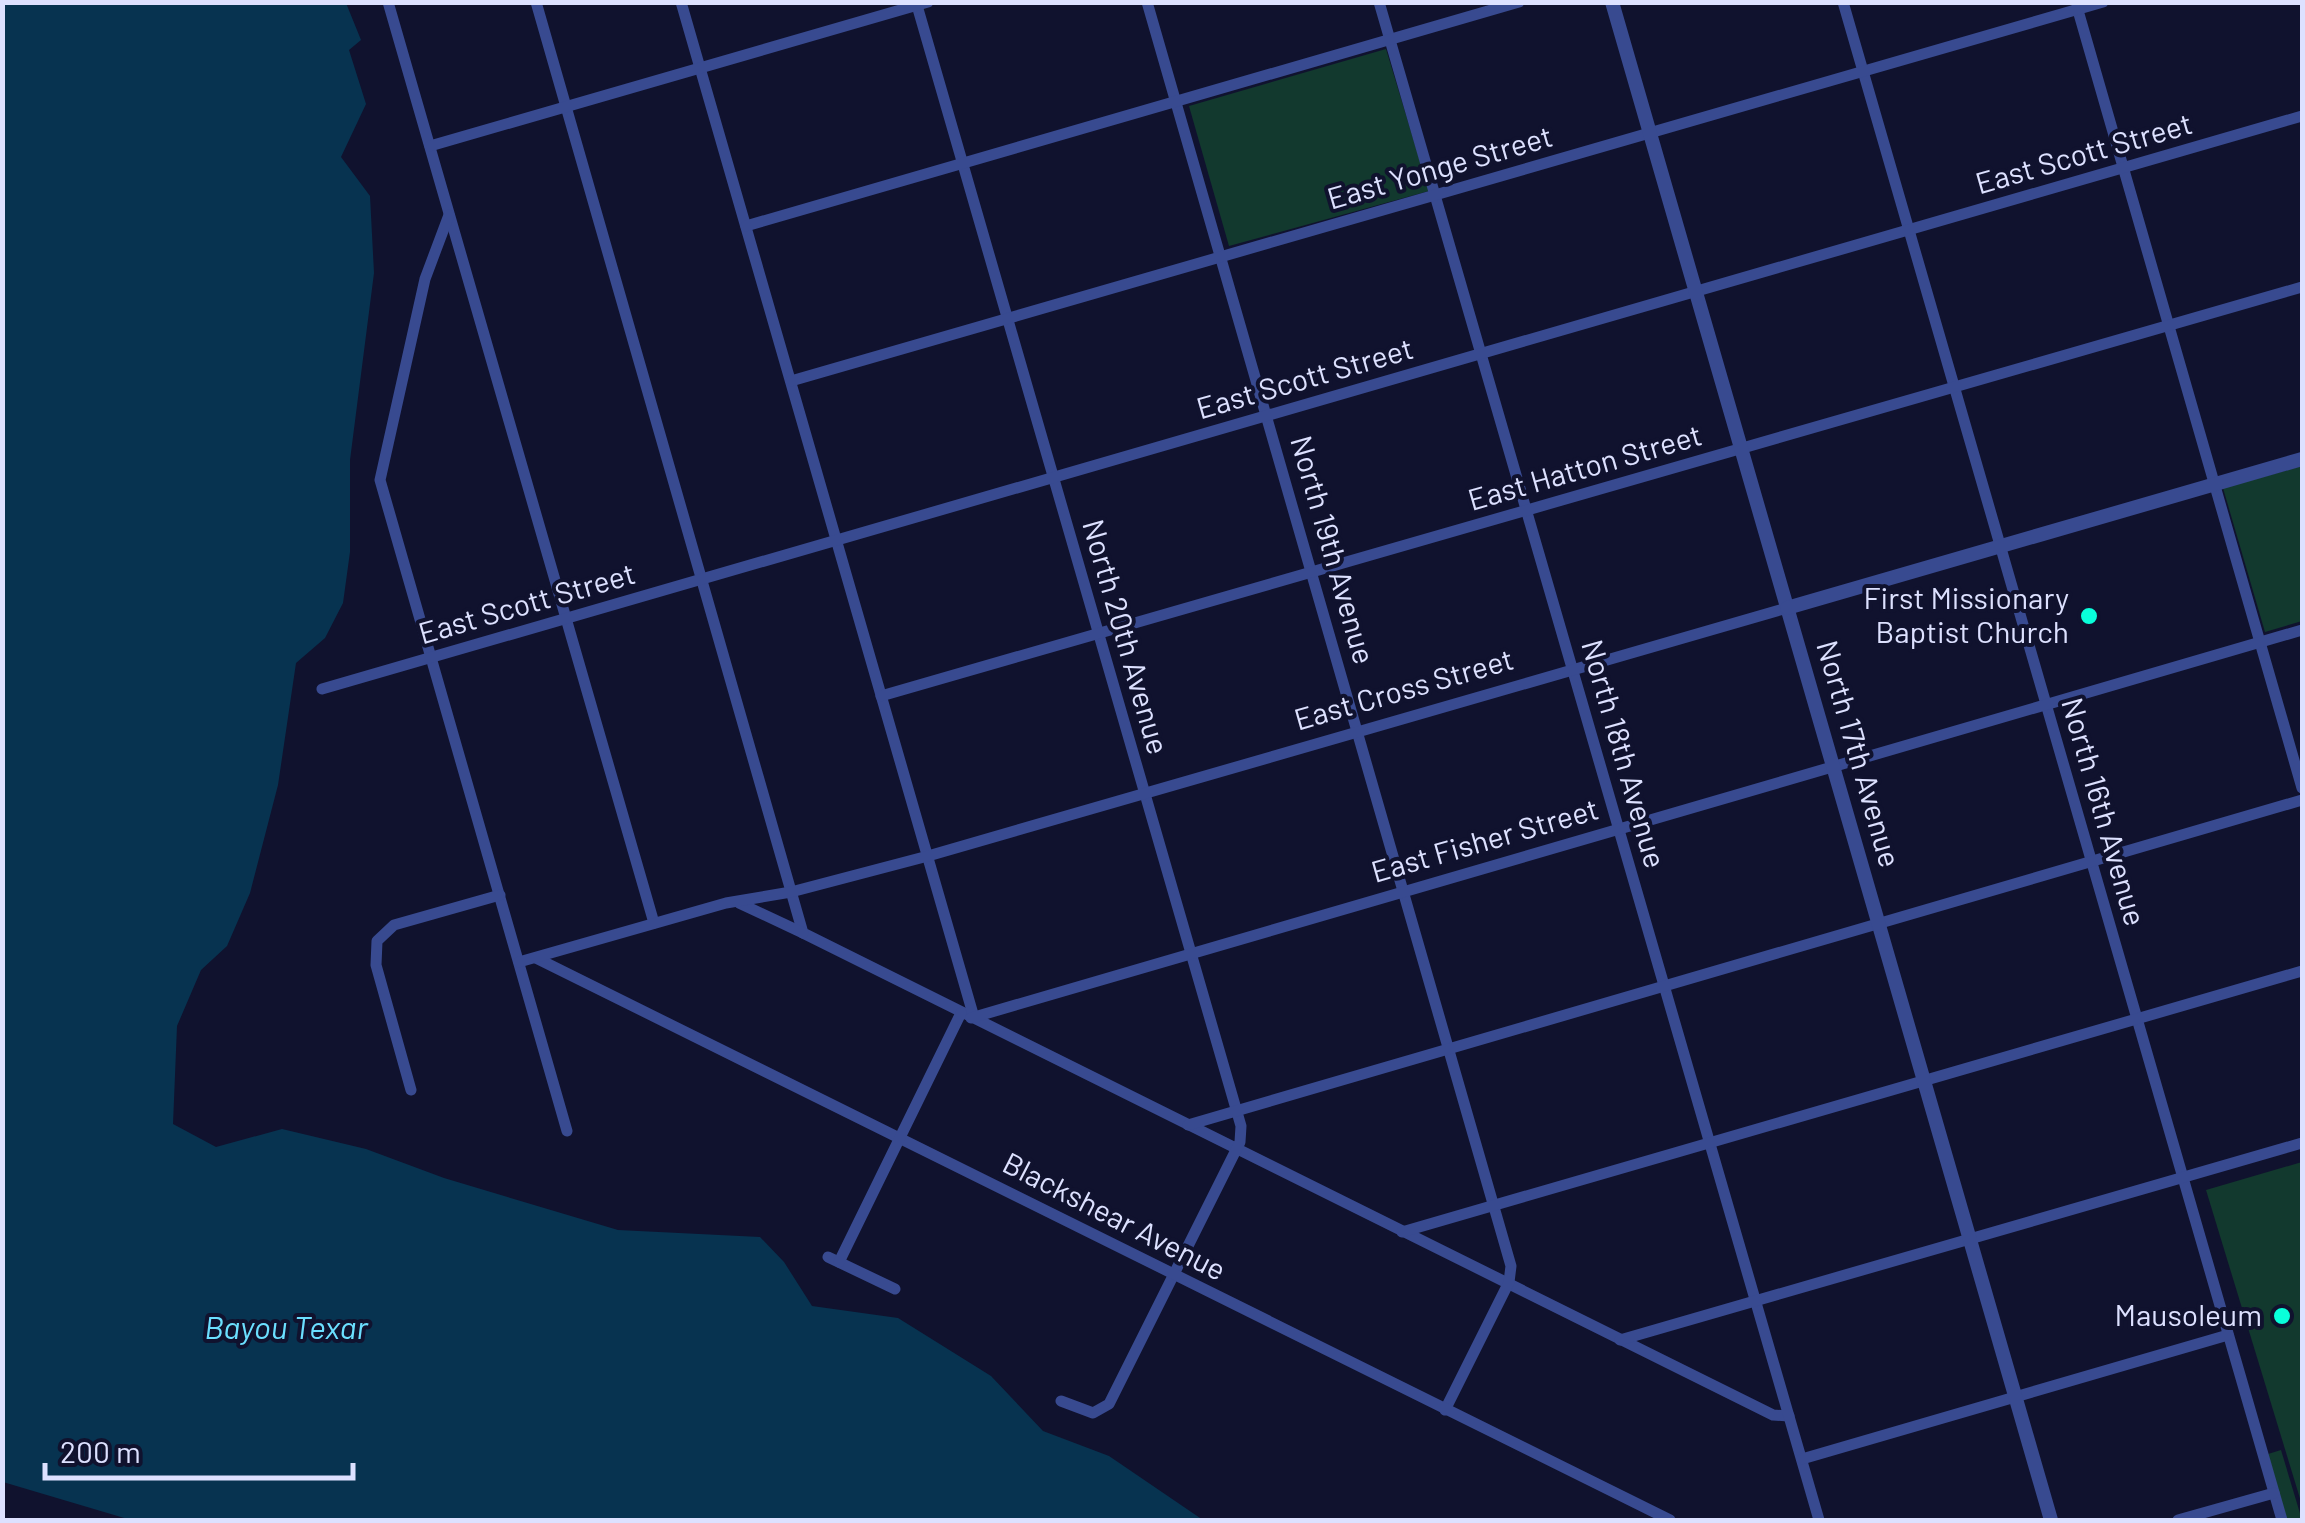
<svg xmlns="http://www.w3.org/2000/svg" width="2305" height="1523" font-family="Barlow,sans-serif">
<style>
.green{fill:#12392e}
.water{fill:#073350}
.lines{fill:none;stroke-linecap:round;stroke-linejoin:round}
.minor{stroke:#384a90;stroke-width:11}
.tertiary{stroke:#384a90;stroke-width:14}
.poi-dot{fill:#09ffdb;stroke:#10122e;stroke-width:4}
.labels{text-anchor:middle;stroke-width:8;stroke-linejoin:round;paint-order:stroke}
.street-label{font-size:30px;fill:#dde1ff;stroke:#10122e}
.poi-label{font-size:30px;fill:#dde1ff;stroke:#10122e;text-anchor:end}
.water-label{font-size:32px;font-style:italic;fill:#6bdfff;stroke:#10122e}
</style>
<rect width="100%" height="100%" fill="#10122e"/>
<g class="green">
<path d="M1386,49L1429,191L1229,246L1189,106Z"/>
<path d="M2302,466V621L2265,632L2223,488Z"/>
<path d="M2302,1162V1505L2206,1190Z"/>
<path d="M2281,1450L2302,1520H2287L2268,1454Z"/>
</g>
<path class="water" d="M3,2L346,3L361,40L349,50L366,104L341,157L370,196L374,273L350,460V552L343,603L325,638L296,663L278,785L250,893L227,946L201,970L177,1026L173,1124L216,1147L282,1129L366,1149L444,1178L618,1230L760,1237L784,1262L812,1306L898,1318L991,1376L1043,1431L1109,1456L1203,1520H131L3,1482Z"/>
<g class="lines">
<g class="minor">
<path d="M388,2L654,923"/>
<path d="M536,2L803,933L1773,1415L1789,1416"/>
<path d="M681,2L973,1014"/>
<path d="M916,2L1241,1126L1240,1142L1109,1404L1093,1413L1061,1401"/>
<path d="M1147,2L1511,1266L1509,1282L1445,1410"/>
<path d="M1379,2L1819,1520"/>
<path d="M1843,2L2282,1520"/>
<path d="M2077,7L2302,788"/>
<path d="M430,146L928,2"/>
<path d="M449,215L425,279L380,480L567,1131"/>
<path d="M746,226L1519,2"/>
<path d="M791,381L2103,2"/>
<path d="M322,689L2302,116"/>
<path d="M881,696L2302,287"/>
<path d="M739,903L803,933"/>
<path d="M536,958L1670,1520"/>
<path d="M519,962L726,903L791,892L928,856L1787,608"/>
<path d="M971,1018L2302,630"/>
<path d="M411,1090L376,965L377,941L394,925L500,895"/>
<path d="M1188,1125L2302,800"/>
<path d="M1402,1232L2302,971"/>
<path d="M828,1257L895,1289"/>
<path d="M839,1262L961,1013"/>
<path d="M1620,1340L2302,1143"/>
<path d="M1802,1459L2228,1335"/>
<path d="M2178,1520L2274,1493"/>
</g>
<g class="tertiary">
<path d="M1612,2L2051,1520"/>
<path d="M1787,608L2302,459"/>
</g>
</g>
<g class="poi-dot">
<circle cx="2089" cy="616" r="10"/>
<circle cx="2282" cy="1316" r="10"/>
</g>
<g class="labels">
<g class="street-label">
<text transform="translate(2084 154) rotate(-16)" y="10">East Scott Street</text>
<text transform="translate(1440 168) rotate(-16)" y="10">East Yonge Street</text>
<text transform="translate(1305 379) rotate(-16)" y="10">East Scott Street</text>
<text transform="translate(1585 468) rotate(-16)" y="10">East Hatton Street</text>
<text transform="translate(1332 550) rotate(74)" y="10">North 19th Avenue</text>
<text transform="translate(527 604) rotate(-16)" y="10">East Scott Street</text>
<text transform="translate(1125 637) rotate(74)" y="10">North 20th Avenue</text>
<text transform="translate(1404 690) rotate(-16)" y="10">East Cross Street</text>
<text transform="translate(1623 754) rotate(74)" y="10">North 18th Avenue</text>
<text transform="translate(1858 754) rotate(74)" y="10">North 17th Avenue</text>
<text transform="translate(2103 812) rotate(74)" y="10">North 16th Avenue</text>
<text transform="translate(1485 841) rotate(-16)" y="10">East Fisher Street</text>
<text transform="translate(1114 1217) rotate(27)" y="10">Blackshear Avenue</text>
</g>
<g class="poi-label">
<text x="2069" y="609">First Missionary<tspan x="2069" dy="34">Baptist Church</tspan></text>
<text x="2262" y="1326">Mausoleum</text>
</g>
<g class="water-label">
<text x="286" y="1339">Bayou Texar</text>
</g>
</g>
<rect width="2305" height="1523" fill="none" stroke="#dde1ff" stroke-width="10"/>
<path d="M45 1463v15h308v-15" fill="none" stroke="#dde1ff" stroke-width="5"/>
<text x="60" y="1463" font-size="30" fill="#dde1ff" stroke="#10122e" stroke-width="8" paint-order="stroke">200 m</text>
</svg>
